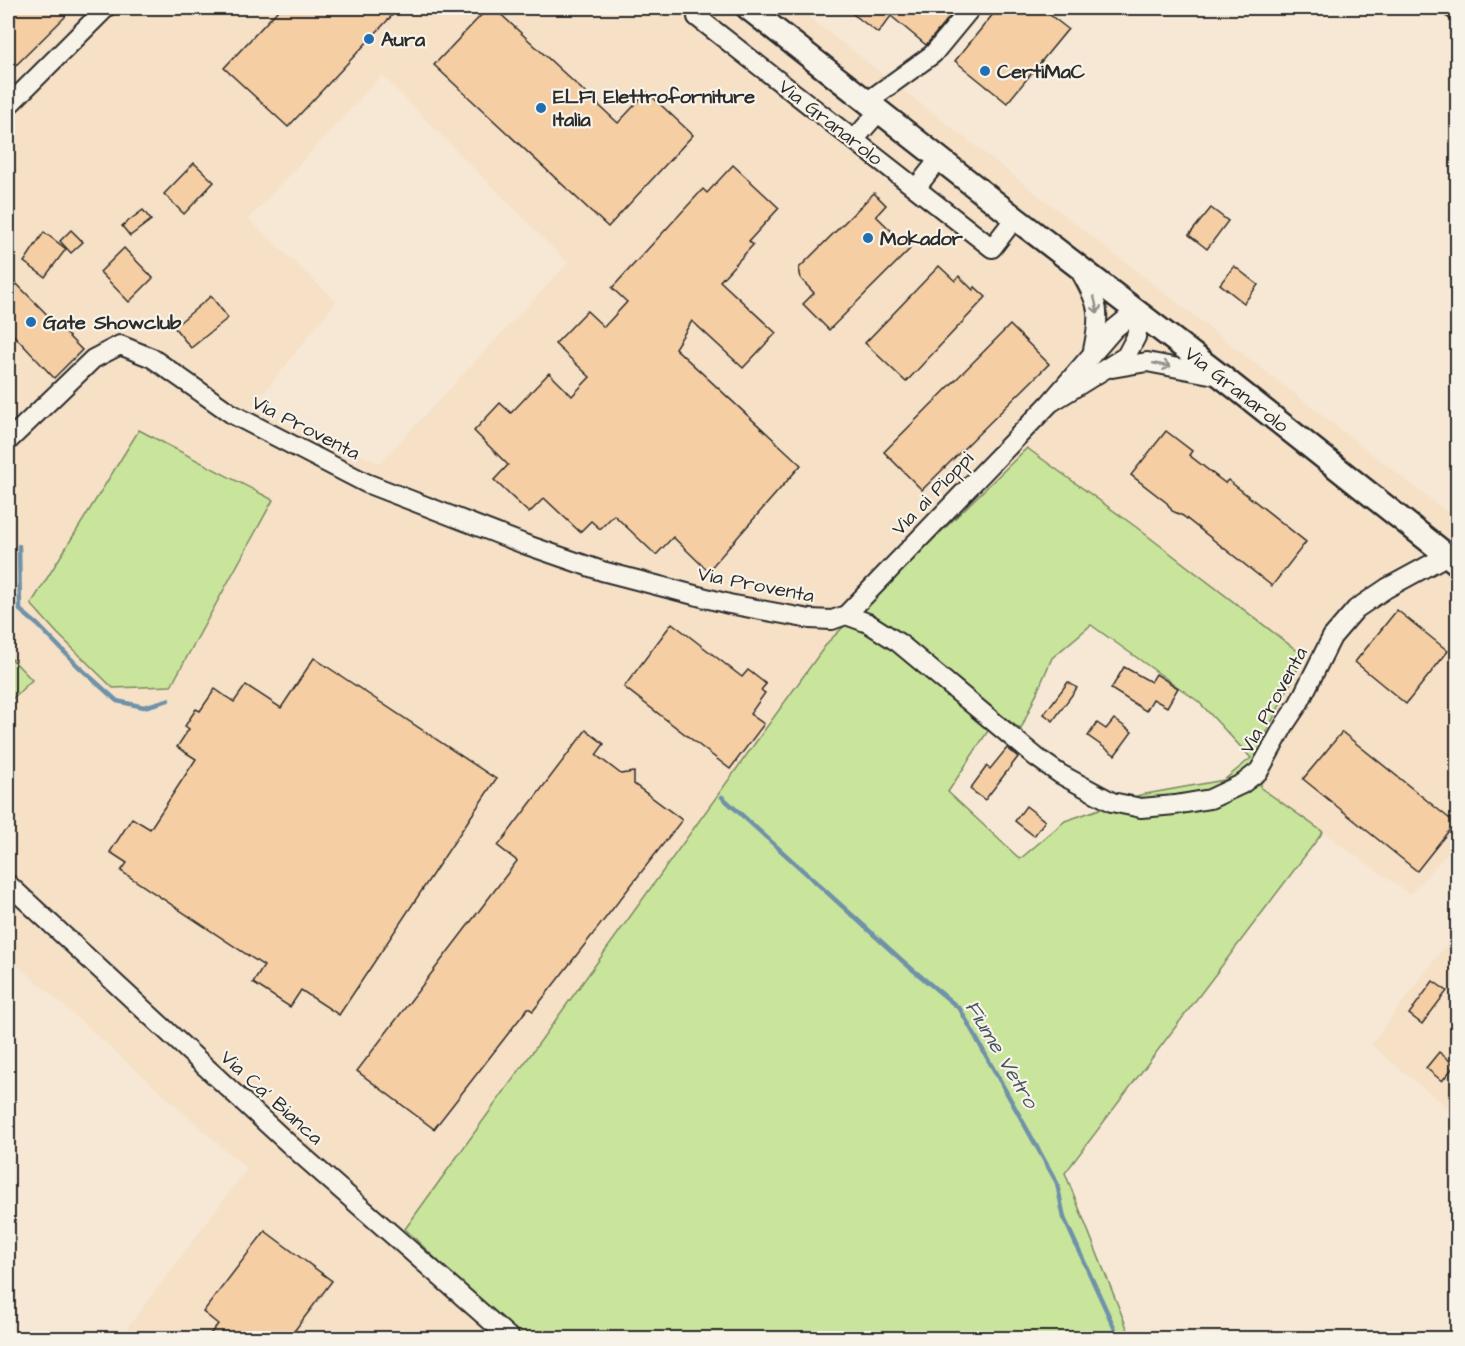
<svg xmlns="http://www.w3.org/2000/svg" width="1465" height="1346" font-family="'Architects Daughter',sans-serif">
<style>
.built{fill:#f6e0c6;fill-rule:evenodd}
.green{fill:#c9e49b;stroke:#7a8863;stroke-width:1.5;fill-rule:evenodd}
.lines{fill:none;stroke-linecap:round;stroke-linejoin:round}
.stream{stroke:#6f92a9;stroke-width:4.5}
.building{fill:#f5cea4;stroke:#2b2b2b;stroke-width:1.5}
.minor-casing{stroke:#2b2b2b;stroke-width:22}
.major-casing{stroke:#2b2b2b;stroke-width:27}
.minor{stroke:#f7f3e8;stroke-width:18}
.major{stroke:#f7f3e8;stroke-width:22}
.oneway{stroke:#918f8a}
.poi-dot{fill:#1f6fb2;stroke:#f7f3e8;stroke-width:2}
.labels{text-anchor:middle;stroke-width:4.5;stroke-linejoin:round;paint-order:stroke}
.poi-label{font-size:20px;font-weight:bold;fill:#2b2b2b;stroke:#f7f3e8;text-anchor:start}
.street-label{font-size:20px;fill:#2b2b2b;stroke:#f7f3e8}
.water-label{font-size:21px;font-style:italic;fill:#475660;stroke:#f7f3e8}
</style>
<rect width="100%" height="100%" fill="#f6e8d4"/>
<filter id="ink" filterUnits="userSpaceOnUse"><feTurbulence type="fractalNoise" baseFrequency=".0167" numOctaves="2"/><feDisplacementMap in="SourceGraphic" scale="12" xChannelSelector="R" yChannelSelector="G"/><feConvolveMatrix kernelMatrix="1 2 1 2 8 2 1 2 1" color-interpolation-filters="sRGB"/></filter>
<g filter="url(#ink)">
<g class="built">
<path d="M8,8H797L1457,520V842L1410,894L1261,788L1262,741L1303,656L1136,527L405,1228L518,1338H120L247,1169L9,957L8,959ZM382,75L568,263L380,463L252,408L336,301L248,219Z"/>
<path d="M1449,941H1457V1115L1371,1045Z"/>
</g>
<g class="green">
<path d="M139,430L273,500L171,686L113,688L57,633L31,604Z"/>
<path d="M1027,448L1136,527L1304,656L1262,741L1261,788L1323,832L1065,1173L1131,1338H518L405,1229L828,642ZM1091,625L1199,702L1251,758L1224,780L1140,795L1065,821L1020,859L948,792L999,714L1021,729L1052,658Z"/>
<path d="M8,655L32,680L8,703Z"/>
</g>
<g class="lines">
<g class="stream">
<path d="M19,546L20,610L38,625L78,666L117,701L144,707L168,700"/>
<path d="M722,797L906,964L960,1009L1057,1183L1064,1218L1119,1338"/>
</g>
</g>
<g class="building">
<path d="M8,8H66L65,17L8,73Z"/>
<path d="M280,8H399L288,127L224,68Z"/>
<path d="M488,8H494L618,123L647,92L693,135L608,227L434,65Z"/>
<path d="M845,8H957L926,45L891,16L878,33Z"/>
<path d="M998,8H1041L1068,29L1007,103L955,61Z"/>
<path d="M194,163L214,182L184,214L164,194Z"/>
<path d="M733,165L779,208L749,241L753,245L720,281L776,333L743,368L692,321L675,348L801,465L708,571L673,537L656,555L614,515L600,529L591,521L580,532L544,498L529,513L494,480L508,465L474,431L500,403L511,413L549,373L572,396L590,377L555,344L587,311L604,327L627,302L612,288L703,189L707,193Z"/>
<path d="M874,193L886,205L876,216L910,249L829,330L803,304L814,293L801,279L799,268Z"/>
<path d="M1211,208L1228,221L1207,249L1189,235Z"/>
<path d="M143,210L151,220L130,236L122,226Z"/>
<path d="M71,230L83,242L71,253L60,241Z"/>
<path d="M44,232L66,249L45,277L24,262Z"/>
<path d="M124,248L153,278L129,302L100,272Z"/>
<path d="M939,266L955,281L959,276L973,290L975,287L986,297L906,382L865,343Z"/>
<path d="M1234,266L1258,285L1244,303L1220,284Z"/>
<path d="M8,275L82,350L54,378L8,329Z"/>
<path d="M211,296L228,318L191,348L174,327Z"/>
<path d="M1010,325L1049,364L922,490L884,452Z"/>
<path d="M1166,431L1192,451L1189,455L1225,483L1228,480L1306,542L1272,586L1183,516L1172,511L1167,503L1131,475Z"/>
<path d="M1397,610L1448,651L1406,704L1355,662Z"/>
<path d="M672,623L742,677L748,670L766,684L761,690L765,693L750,714L764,724L730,769L624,687Z"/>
<path d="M314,658L496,779L339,1015L301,990L290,1007L253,983L264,966L121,871L127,863L110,852L132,818L150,829L196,759L177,747L189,729L185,726L196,709L200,711L215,689L234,702L246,685L281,708Z"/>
<path d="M1124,667L1151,682L1156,674L1178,688L1167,707L1153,699L1146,711L1111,689Z"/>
<path d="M1068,682L1077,688L1053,721L1044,714Z"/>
<path d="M1114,719L1132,732L1115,755L1088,736L1097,723L1106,729Z"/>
<path d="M586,730L604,744L596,755L621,774L634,772V784L682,820L533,1011L528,1008L434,1129L357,1071L517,861L498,846Z"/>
<path d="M1342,732L1455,823L1417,871L1303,779Z"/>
<path d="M1007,748L1018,757L985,800L970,789L987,766L990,769Z"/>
<path d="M1026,806L1045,821L1034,836L1015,821Z"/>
<path d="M1433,981L1447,991L1422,1024L1409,1014Z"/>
<path d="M1439,1052L1455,1065L1442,1081L1426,1068Z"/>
<path d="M265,1231L332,1281L289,1338H207L218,1324L203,1312Z"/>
</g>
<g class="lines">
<defs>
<g id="minor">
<path d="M705,8L697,17L992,248L1015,218"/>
<path d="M1452,8L1458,12"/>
<path d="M868,101L933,54L971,8"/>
<path d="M8,106L106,8"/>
<path d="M854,140L880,110"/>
<path d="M916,188L940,158"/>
<path d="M1080,271C1099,304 1101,312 1093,350"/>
<path d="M1112,368L1147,362L1220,376"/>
<path d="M8,441L93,359L120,345L152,358L232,414L366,483L524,544L602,571L729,604L810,619L832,620L846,615L868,623L899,643L1036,757L1060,774L1112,802L1141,808L1175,805L1210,799L1242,784L1259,771L1285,724L1299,703L1332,637L1356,609L1387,588L1446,556"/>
<path d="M846,615L1050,403L1114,329L1125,320L1141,313L1136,337L1126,356L1050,403"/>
<path d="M8,884L289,1144L510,1338"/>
</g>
<path id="major" d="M748,8L1015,218L1221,376L1458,564"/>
</defs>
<use href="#minor" class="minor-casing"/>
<use href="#major" class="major-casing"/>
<use href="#minor" class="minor"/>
<use href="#major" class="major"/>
</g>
<defs><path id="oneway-shaft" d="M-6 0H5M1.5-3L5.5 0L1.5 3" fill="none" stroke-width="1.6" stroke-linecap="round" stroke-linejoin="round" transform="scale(1.5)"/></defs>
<g class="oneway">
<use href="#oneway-shaft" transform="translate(1096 305) rotate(77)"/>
<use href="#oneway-shaft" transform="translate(1162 365) rotate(11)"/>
</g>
</g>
<g class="poi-dot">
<circle cx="369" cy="39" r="6"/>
<circle cx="985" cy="71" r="6"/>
<circle cx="541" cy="108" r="6"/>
<circle cx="868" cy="238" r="6"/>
<circle cx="31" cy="322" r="6"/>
</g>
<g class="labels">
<g class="poi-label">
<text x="381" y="46">Aura</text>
<text x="997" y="78">CertiMaC</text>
<text x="553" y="103">ELFI Elettroforniture<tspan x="553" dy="23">Italia</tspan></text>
<text x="880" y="245">Mokador</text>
<text x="43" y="329">Gate Showclub</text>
</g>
<g class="street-label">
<text transform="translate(831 122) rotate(38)" y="7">Via Granarolo</text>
<text transform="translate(1237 389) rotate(38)" y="7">Via Granarolo</text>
<text transform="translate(306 427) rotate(27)" y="7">Via Proventa</text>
<text transform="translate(932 493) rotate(-46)" y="7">Via ai Pioppi</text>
<text transform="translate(756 584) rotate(11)" y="7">Via Proventa</text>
<text transform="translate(1273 700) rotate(-61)" y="7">Via Proventa</text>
<text transform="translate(272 1097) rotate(42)" y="7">Via Ca' Bianca</text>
</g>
<g class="water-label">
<text transform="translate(1002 1054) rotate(59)" y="7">Fiume Vetro</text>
</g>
</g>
<rect width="1465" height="1346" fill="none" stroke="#f7f3e8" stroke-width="30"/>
<rect x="15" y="15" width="1435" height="1316" fill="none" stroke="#2b2b2b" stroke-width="2" filter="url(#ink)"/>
</svg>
